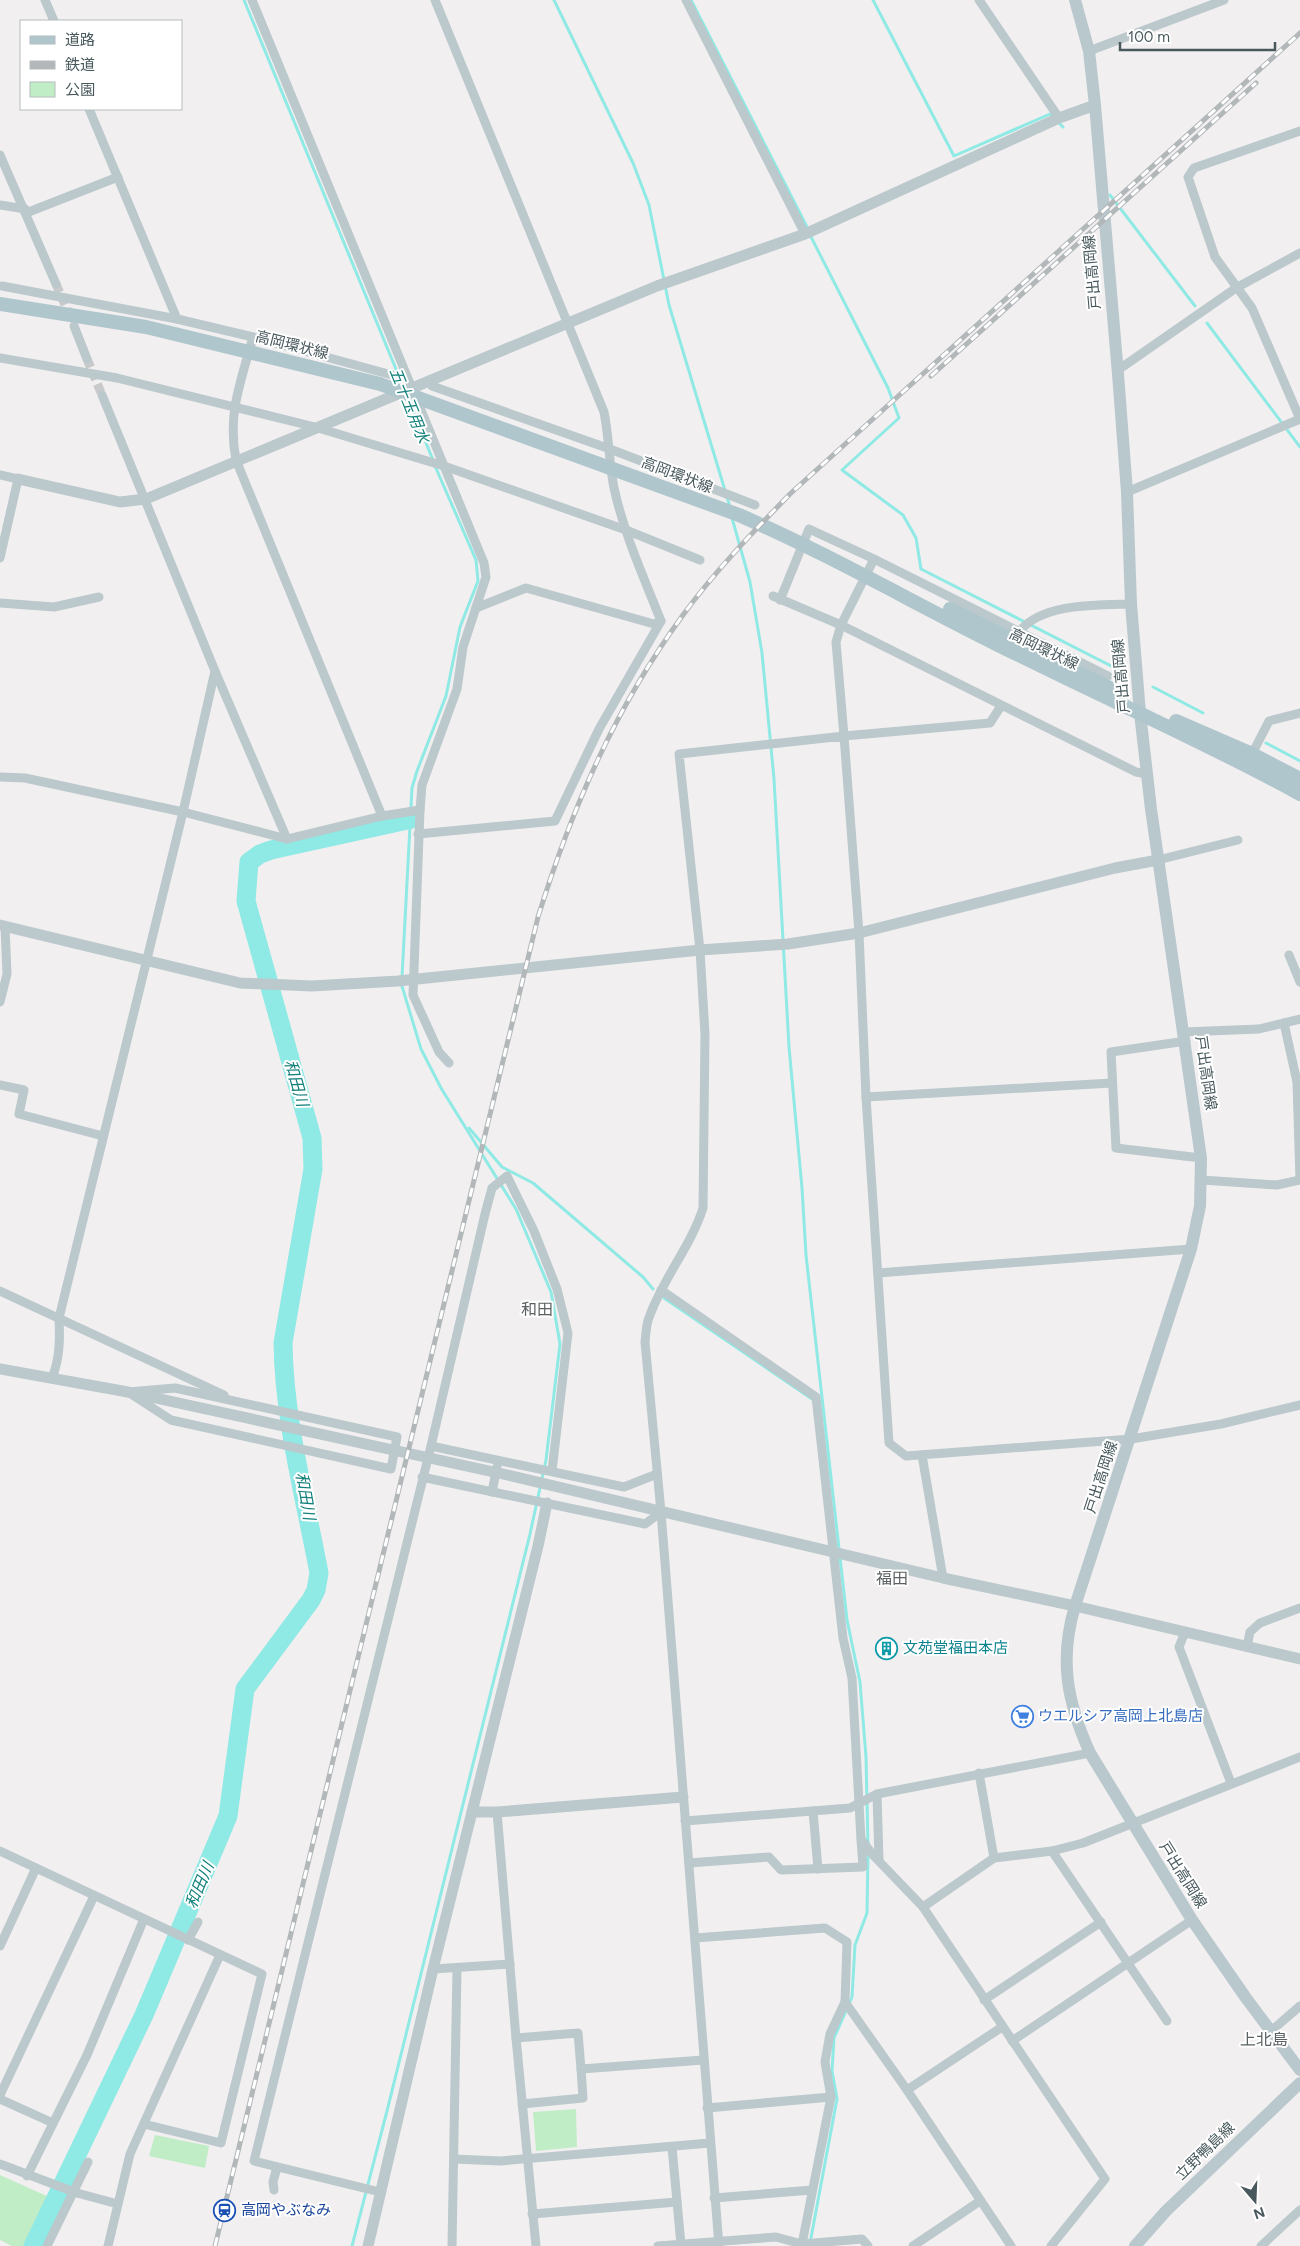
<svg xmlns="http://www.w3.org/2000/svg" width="1300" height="2246" font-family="Figtree,'Noto Sans JP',sans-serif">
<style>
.green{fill:#c0edc6}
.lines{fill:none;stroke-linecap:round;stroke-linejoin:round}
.stream{stroke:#8fe9e4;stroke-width:3}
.river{stroke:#8fe9e4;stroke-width:19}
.minor-tunnel{stroke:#c8c9cb;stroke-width:9;stroke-dasharray:9 4.5;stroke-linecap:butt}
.minor{stroke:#bbc8cc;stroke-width:9}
.tertiary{stroke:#bbc8cc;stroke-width:11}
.secondary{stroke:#b9c8cd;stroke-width:12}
.primary{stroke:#b0c6cd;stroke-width:14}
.rail-casing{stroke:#b2b7b9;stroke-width:5}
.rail{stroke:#fff;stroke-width:3;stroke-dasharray:9;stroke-linecap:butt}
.labels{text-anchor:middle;stroke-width:4;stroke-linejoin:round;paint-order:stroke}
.street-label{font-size:15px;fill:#48585c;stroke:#fff}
.culture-label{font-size:15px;fill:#0d838f;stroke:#fff;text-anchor:start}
.shop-label{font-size:15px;fill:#366cbe;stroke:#fff;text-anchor:start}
.transit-label{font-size:15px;fill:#164399;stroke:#fff;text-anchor:start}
.water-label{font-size:16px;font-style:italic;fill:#12807b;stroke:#fff}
.neighbourhood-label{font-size:16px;fill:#5c6264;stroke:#fff}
</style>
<rect width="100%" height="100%" fill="#f2eff0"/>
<g class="green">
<path d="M576,2109L577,2147L536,2151L533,2112Z"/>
<path d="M155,2135L209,2146L205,2168L149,2156Z"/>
<path d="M0,2175L49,2197L25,2246H12L0,2240Z"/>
</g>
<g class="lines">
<g class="stream">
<path d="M244,0L398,374"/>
<path d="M554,0L633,163L649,205L669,305L730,507"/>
<path d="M691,0L808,229"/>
<path d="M873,0L954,156L1050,114L1053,117"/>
<path d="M1057,121L1063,127"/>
<path d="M1110,195L1195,306"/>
<path d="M810,235L888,388L899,418L842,470L903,515L916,538L921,569L1121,671"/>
<path d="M1207,323L1300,447"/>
<path d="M408,399L433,460"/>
<path d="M732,518L750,582L762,653L774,779L789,1047L802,1188L806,1255L847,1620L860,1682L866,1757L868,1845"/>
<path d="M1153,687L1203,713"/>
<path d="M1266,743L1300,761"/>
<path d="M402,977L412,788L417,771L446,696L460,627L478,581L476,560L435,466"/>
<path d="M469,1128L502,1167L533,1183L643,1277L653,1289"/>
<path d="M664,1298L812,1399"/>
<path d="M810,2243L837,2099L832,2071L834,2038L852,1997L855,1945L867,1913L868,1854"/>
<path d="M352,2246L387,2111L530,1534L546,1460L560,1344L551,1292L516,1209L441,1088L421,1049L401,983"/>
</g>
<path class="river" d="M33,2246L144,2015L228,1816L245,1689L311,1600L316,1590L319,1573C305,1498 284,1420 283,1343L313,1169L312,1138L246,901L249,862L260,854L271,850L412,819"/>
<g class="minor-tunnel">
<path d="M56,284L70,316"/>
<path d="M87,359L102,395"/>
</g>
<g class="minor">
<path d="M45,0L54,21"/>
<path d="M252,0L484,563L486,577L463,647L457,689L422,785L420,810L413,995L439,1052L449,1063"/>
<path d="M435,0L604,412C609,437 609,463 614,488C624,534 644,578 661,621L654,624L526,588L476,608"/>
<path d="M686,0L805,234"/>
<path d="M979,0L1059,118"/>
<path d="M1089,51L1224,0"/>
<path d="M89,109L177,319"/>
<path d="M0,155L56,284"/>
<path d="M0,205L25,209"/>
<path d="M26,213L118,177"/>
<path d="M2,286L177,319L253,337L403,378"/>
<path d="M74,326L87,359"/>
<path d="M253,337C241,382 227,413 236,460L382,816"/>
<path d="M0,358L117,378L315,427L444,466L626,530L700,560"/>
<path d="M1118,370L1236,288L1300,253"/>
<path d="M432,386L610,449L755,505"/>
<path d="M102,395L215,671L287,839"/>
<path d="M1300,419L1252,308L1215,257L1188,177L1194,168L1300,131"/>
<path d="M0,475L18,479L0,558"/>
<path d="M1127,492L1300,419"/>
<path d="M874,559L841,625L836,642L844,736L990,723L1001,706"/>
<path d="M773,596L841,625L1136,772L1147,774"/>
<path d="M780,600L809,529L874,559L1108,676"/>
<path d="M0,603L54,607L99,597"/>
<path d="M1020,631C1042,603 1098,605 1131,604"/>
<path d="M1252,754L1269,721L1300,713"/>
<path d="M0,777L25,778L183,812L287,839L382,816L420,810"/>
<path d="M418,834L555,821L599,729L661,621"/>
<path d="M1158,860L1238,840"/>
<path d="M1289,955L1300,982"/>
<path d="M0,1002L7,974L5,926"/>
<path d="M1284,1023L1297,1082L1300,1180"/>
<path d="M1184,1032L1259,1029L1300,1019"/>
<path d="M1186,1041L1111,1052L1116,1148L1201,1158"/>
<path d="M0,1085L24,1090L19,1114L103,1136"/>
<path d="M866,1097L1112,1083"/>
<path d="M1202,1180L1277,1185L1300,1180"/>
<path d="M878,1273L1191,1249"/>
<path d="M661,1290L816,1397L843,1638L852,1678L861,1839L872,1854L923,1907L1105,2179L1051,2246"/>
<path d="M0,1291L224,1395"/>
<path d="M52,1378C60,1358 60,1339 59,1318L183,812L215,671"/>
<path d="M175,1388L397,1437L391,1469L171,1420L128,1392Z"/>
<path d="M431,1446L624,1487L657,1474"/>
<path d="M922,1455L943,1578"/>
<path d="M422,1477L645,1524L661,1512"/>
<path d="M492,1492L497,1467"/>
<path d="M1185,1632L1179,1647L1231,1783"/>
<path d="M1247,1647L1250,1632L1260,1623L1300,1608"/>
<path d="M877,1794L879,1860"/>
<path d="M813,1811L818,1869"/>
<path d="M497,1812L516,2038L536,2246"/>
<path d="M685,1821L850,1808L877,1794L1090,1753"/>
<path d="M0,1851L262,1974L221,2143L144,2124"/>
<path d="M1052,1851L1167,2021"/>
<path d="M994,1858L1052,1851L1083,1843L1300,1757"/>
<path d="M689,1863L769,1857L781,1870L863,1867L861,1840"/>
<path d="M923,1907L994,1858L979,1773"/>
<path d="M695,1938L825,1928L847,1942L845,2002L907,2090L1011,2246"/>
<path d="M188,1940L198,1922"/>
<path d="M0,1946L36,1868"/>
<path d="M433,1969L510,1964"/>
<path d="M984,2000L1101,1922"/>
<path d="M1271,2031L1300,2006"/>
<path d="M516,2038L578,2033L581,2069"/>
<path d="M1012,2041L1192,1920"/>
<path d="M907,2090L1002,2027"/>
<path d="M0,2095L94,1896"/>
<path d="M0,2099L53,2123"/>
<path d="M522,2104L583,2098L581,2069L703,2060"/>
<path d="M707,2108L831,2097"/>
<path d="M672,2147L681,2245"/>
<path d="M454,2159L500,2161L710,2143"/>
<path d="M0,2164L77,2193L118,2204"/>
<path d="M27,2176L87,2055L144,1919"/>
<path d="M274,2190L273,2182L277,2167"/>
<path d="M380,2192L254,2161L431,1446L485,1214L492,1188L507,1176L534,1231L557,1289L568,1333L552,1471"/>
<path d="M714,2198L812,2190"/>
<path d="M532,2214L677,2202"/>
<path d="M802,2244L831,2097L825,2062L830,2034L845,2002"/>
<path d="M47,2246L88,2162"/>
<path d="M108,2246L130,2154L220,1955"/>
<path d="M452,2246L457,1969"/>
<path d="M658,2246L776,2237L802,2244L862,2239L868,2246"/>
<path d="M719,2246L661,1512L645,1342C646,1333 646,1323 650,1315C664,1277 691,1246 703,1208L705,1034L700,950L679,754L844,736L859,933L866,1097L889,1443L906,1456L1131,1439L1221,1424L1300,1405"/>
<path d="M913,2246L980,2201"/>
<path d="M1261,2246L1300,2210"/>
</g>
<g class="tertiary">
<path d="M18,479L120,502L146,499L657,286L805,234L1059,118L1095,105"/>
<path d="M0,925L240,983L312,986L398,981L700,950L788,944L859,933L1115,868L1158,860"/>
<path d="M0,1369L128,1392L503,1474L943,1578L1075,1606L1300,1659"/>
<path d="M472,1812H497L683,1797"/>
<path d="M368,2246L433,1969L538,1546L547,1503"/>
</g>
<g class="secondary">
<path d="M1075,0L1089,51L1095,105L1118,374L1127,492L1131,604L1140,713L1151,809L1201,1158L1200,1206L1191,1249L1075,1606C1059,1660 1067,1702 1090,1753L1192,1920L1246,1998L1300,2070"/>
<path d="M1135,2246L1166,2211L1300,2083"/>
</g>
<g class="primary">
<path d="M0,304L146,327L380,384L739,515C840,559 934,615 1033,662C1122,706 1213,746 1300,794"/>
<path d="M950,609L1114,690"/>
<path d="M1176,721L1252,754L1300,779"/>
</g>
<defs>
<g id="rail">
<path d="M931,376L1256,83"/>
<path d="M215,2246L538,917C572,808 615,708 683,615C715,571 753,532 791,493L1300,33"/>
</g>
</defs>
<use href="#rail" class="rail-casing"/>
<use href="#rail" class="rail"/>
</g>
<defs>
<symbol id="building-ring" viewBox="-11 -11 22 22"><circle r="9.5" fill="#fff" stroke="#0f9aa8" stroke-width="1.5"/><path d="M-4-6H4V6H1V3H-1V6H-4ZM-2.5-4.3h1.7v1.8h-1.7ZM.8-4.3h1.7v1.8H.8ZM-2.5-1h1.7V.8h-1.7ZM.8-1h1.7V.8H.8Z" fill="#0f9aa8"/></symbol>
<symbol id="supermarket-ring" viewBox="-11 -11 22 22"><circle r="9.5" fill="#fff" stroke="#3f7fe0" stroke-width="1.5"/><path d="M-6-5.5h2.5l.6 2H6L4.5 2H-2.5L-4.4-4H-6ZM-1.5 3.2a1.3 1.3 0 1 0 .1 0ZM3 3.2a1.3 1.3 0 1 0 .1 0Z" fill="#3f7fe0"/></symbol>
<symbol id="station-ring" viewBox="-11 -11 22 22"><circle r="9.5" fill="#fff" stroke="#1a4fb4" stroke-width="1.5"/><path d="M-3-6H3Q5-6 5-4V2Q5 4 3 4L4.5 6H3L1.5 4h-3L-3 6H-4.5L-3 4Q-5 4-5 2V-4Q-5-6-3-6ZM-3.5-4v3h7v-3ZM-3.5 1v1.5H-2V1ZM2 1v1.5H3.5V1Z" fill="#1a4fb4"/></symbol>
</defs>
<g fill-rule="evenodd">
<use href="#building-ring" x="874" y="1636" width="25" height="25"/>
<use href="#supermarket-ring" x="1010" y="1704" width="25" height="25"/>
<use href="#station-ring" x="212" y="2198" width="25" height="25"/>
</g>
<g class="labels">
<g class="street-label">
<text transform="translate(1092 272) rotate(-95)" y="5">戸出高岡線</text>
<text transform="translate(292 345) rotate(14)" y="5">高岡環状線</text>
<text transform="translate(677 475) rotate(21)" y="5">高岡環状線</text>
<text transform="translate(1044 649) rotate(26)" y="5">高岡環状線</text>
<text transform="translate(1121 676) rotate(-95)" y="5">戸出高岡線</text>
<text transform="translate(1206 1073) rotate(82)" y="5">戸出高岡線</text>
<text transform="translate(1101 1477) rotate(-72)" y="5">戸出高岡線</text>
<text transform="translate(1183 1875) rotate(58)" y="5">戸出高岡線</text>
<text transform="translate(1205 2151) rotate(-44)" y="5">立野鴨島線</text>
</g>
<g class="culture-label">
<text x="903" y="1653">文苑堂福田本店</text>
</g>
<g class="shop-label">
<text x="1038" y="1721">ウエルシア高岡上北島店</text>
</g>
<g class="transit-label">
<text x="241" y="2215">高岡やぶなみ</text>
</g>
<g class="water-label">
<text transform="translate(410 405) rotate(68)" y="6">五十玉用水</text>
<text transform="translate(297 1083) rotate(74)" y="6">和田川</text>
<text transform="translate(306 1496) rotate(80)" y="6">和田川</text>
<text transform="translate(199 1885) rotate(-67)" y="6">和田川</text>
</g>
<g class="neighbourhood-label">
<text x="537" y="1315">和田</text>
<text x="892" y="1584">福田</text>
<text x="1264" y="2045">上北島</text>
</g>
</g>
<rect x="20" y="20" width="162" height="90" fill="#ffffff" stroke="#b6bcbe"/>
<rect x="30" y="36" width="25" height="8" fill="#b0c6cd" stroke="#b6bcbe"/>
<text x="65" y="45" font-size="15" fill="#48585c">道路</text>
<rect x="30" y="61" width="25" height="8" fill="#b2b7b9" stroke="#b6bcbe"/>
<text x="65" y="70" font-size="15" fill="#48585c">鉄道</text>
<rect x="30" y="82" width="25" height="15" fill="#c0edc6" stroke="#b6bcbe"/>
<text x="65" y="95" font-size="15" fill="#48585c">公園</text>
<g transform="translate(1255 2201) rotate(161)" stroke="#ffffff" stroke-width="4" paint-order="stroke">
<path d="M0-4L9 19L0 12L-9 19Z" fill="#48585c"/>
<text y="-8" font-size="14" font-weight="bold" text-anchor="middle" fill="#48585c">N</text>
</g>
<path d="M1120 42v8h155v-8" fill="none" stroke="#48585c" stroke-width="2.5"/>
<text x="1128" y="42" font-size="15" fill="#48585c" stroke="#ffffff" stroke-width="4" paint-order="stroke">100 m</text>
</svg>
